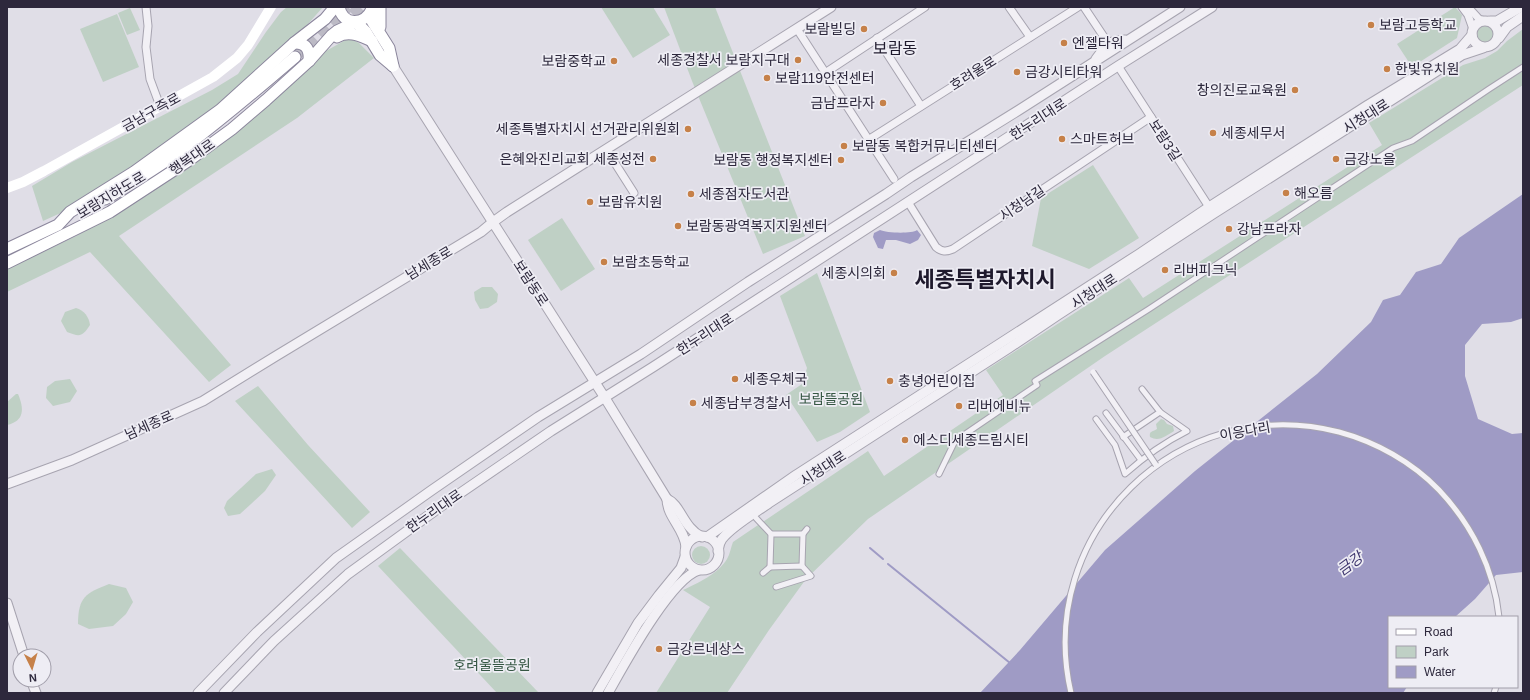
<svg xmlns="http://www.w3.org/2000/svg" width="1530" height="700" font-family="Helvetica,'Noto Sans KR',sans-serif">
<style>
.green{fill:#bfd0c5}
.water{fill:#9f9bc5}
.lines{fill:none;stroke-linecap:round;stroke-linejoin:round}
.stream{stroke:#9f9bc5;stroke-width:2}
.trunk-tunnel{stroke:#bcbac5;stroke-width:11;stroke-dasharray:11 5.5;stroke-linecap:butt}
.pedestrian-casing{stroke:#a7a4b0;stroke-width:7}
.minor-casing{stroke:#a7a4b0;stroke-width:9}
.tertiary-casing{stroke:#a7a4b0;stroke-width:11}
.trunk-casing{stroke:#8b869c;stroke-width:13}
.pedestrian{stroke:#f2f0f5;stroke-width:5}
.minor{stroke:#f2f0f5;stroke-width:7}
.tertiary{stroke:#f2f0f5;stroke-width:9}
.secondary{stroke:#fff;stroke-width:10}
.trunk{stroke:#fff;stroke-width:11}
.pedestrian-bridge-casing{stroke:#a7a4b0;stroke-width:7;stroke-linecap:butt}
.pedestrian-bridge{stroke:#f2f0f5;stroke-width:5}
.poi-dot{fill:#c68149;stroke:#eeedf4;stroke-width:1.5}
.labels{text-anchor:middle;stroke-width:3.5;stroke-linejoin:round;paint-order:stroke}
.poi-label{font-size:14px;fill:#2d283c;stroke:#eeedf4;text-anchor:start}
.street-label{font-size:14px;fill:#2d283c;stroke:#eeedf4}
.park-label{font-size:14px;fill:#365744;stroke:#eeedf4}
.water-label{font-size:15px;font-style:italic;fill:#3d356e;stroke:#eeedf4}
.quarter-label{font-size:16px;fill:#1f1a2d;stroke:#eeedf4}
.town-label{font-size:22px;font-weight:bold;fill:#1f1a2d;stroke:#eeedf4}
</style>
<rect width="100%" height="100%" fill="#e0dee7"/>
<g class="green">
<path d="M287,7H323L300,33L222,106L85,202L43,221L32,186L72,162L212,90L238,74L266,32L281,12Z"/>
<path d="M601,7H653L670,35L633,58Z"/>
<path d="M664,7H715L805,236L763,254L692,81Z"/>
<path d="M1455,7L1462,15L1457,38L1412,67L1397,44Z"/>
<path d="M130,8L140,30L127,35L118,13Z"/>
<path d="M117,14L139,67L103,82L80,29Z"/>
<circle cx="1486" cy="34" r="9"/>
<path d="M1523,29V85L1105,356L868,519L806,579L769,630L727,693H656L710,607L683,590C698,583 718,574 727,559C730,554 731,547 733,542L868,451L884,476L1003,395L986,370L1129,278L1143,298L1382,145L1369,123L1463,65L1485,58L1497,51L1507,41Z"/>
<path d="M349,38L359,43L374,58L297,118L119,236L231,365L209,382L90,252L7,292V269L76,236L143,197L304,71L326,51Z"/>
<path d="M1093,165L1139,238L1089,269L1032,246L1041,198Z"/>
<path d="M562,218L595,269L561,291L528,240Z"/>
<path d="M817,273L870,412L840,432L817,442L786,395L802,384L807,368L780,296Z"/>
<path d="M482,287H492L498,294L497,302L488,308L480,309L475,300L474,292Z"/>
<path d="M76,308C84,310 89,317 90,325C82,337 80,337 67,332L61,321L65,312Z"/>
<path d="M70,379L77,391L70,402L53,406L46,398L47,387L55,381Z"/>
<path d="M258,386L308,445L370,512L352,528L235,401Z"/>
<path d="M16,394H18C24,408 25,421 7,425V402Z"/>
<path d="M1161,419L1164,420L1167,424L1173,426L1174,431C1166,436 1159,442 1150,437C1149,431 1152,432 1157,429L1156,424Z"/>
<path d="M272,469L276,475L265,491L251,504L240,514L228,516L224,508L227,501L256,474Z"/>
<circle cx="701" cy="555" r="9"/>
<path d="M400,548L539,693H497L378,566Z"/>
<path d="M109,584L126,588L133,602L126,614L113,626L89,629L78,624C78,597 86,593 109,584Z"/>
</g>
<g class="water">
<path d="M1523,194V318L1511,322L1482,324L1465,345V376L1478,419L1512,434L1523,433V572L1496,575L1475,599L1455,617H1389V687H1407L1403,693H980L1020,650L1105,550L1195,471L1317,374L1371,322L1383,300L1400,295L1416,272L1441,264L1459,238Z"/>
<path d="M880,230C886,233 912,234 917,230L921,235L918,240L910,244L896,240H886L883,249L878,248L873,237L874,233Z"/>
</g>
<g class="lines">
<g class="stream">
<path d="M870,548L883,559"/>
<path d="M888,564L1010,663"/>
</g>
<g class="trunk-tunnel">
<path d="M341,26L360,7"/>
<path d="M295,57L348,7"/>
</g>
<defs>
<g id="pedestrian">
<path d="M1106,413L1141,460"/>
<path d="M1096,419L1115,445L1125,474C1144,457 1165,442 1187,431L1160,412L1142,389"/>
<path d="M1123,437L1160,412"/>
<path d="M939,474L955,441L1037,385L1035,381L1149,309L1393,148L1412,141L1489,89L1523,67"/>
<path d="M756,518L771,534L770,567L802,566L811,576L776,587"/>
<path d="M771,534H803L802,566"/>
<path d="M803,534L807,529"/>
<path d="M763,573L770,567"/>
<path d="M1071,693C1034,533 1179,391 1339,432C1376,442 1412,462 1439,490C1472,525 1494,569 1499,617"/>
<path d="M1494,693L1496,687"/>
</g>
<g id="minor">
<path d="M146,7L148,26L146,47L150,79L160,106"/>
<path d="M1009,7L1030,37"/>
<path d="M1084,7L1108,43"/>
<path d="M1462,7L1468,15L1473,29"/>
<path d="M1468,7L1479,19L1485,21"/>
<path d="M797,29L894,179"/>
<path d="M877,38L921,106"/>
<path d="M1118,66L1211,210"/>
<path d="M825,73L925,7"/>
<path d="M868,140L1078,7"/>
<path d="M606,149L634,193"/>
<path d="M908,202L936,247C942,252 946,252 953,249L1151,117"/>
</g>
<g id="tertiary">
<circle cx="1485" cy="34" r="13"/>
<path d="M1490,21H1497L1521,7"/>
<path d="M1499,38L1507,27L1523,16"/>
<path d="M1096,59L1108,43L1125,40"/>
<path d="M393,66L605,398L667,499"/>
<path d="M7,484L72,460L203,401L276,356L481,232L493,222L507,212L831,7"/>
<path d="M667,499C681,505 683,528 702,537"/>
<path d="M667,499C667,517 685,529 686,547"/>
<circle cx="702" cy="553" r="17"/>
<path d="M707,537L796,475L1139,254L1209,207L1368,105L1460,49L1472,35"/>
<path d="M718,551C719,547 719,543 722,539C732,526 755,513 769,503L1009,348L1058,315L1213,214L1462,55L1483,48"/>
<path d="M7,603L24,656"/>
<path d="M31,680L36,693"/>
<path d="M198,693L257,632L336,558L432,490L538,417L641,354L748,282L886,194L911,177L1019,110L1180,7"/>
<path d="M224,693L274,641L348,574L440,507L551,431L653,367L1118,66L1212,7"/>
<path d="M597,693L638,623L659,595L681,568L685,557"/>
<path d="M608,693C624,665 670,579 699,570"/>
</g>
<g id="trunk">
<path d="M339,7C343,26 364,26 372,9"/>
<path d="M372,7V21L389,48L393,66"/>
<path d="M356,22L366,32L380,55L393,66"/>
<path d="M380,27V7"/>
<path d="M337,37C349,30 360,36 372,41"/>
<path d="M294,43C307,42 310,51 309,61"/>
<path d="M105,199C132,183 159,167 184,148C222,119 259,88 295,57"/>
<path d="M7,249L58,225L70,212L134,172L220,110L294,43L325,19L335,7"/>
<path d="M7,263L110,212L188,161L232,129L266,100L309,61L332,35L337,31L356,22"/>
</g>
</defs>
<use href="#pedestrian" class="pedestrian-casing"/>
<use href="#minor" class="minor-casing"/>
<use href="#tertiary" class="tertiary-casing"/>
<use href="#trunk" class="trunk-casing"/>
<use href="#pedestrian" class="pedestrian"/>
<use href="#minor" class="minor"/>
<use href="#tertiary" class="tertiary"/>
<path class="secondary" d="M7,188L23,182L44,171L213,77L237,58L248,45L271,7"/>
<use href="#trunk" class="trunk"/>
<defs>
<path id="pedestrian-bridge" d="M1093,372L1156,465"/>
</defs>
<use href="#pedestrian-bridge" class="pedestrian-bridge-casing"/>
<use href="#pedestrian-bridge" class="pedestrian-bridge"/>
</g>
<g class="poi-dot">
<circle cx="1371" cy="25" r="4"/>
<circle cx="864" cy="29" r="4"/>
<circle cx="1064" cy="43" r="4"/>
<circle cx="798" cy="60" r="4"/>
<circle cx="614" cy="61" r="4"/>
<circle cx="1387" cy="69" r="4"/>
<circle cx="1017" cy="72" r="4"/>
<circle cx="767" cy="78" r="4"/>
<circle cx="1295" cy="90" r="4"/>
<circle cx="883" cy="103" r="4"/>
<circle cx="688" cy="129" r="4"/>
<circle cx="1213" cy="133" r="4"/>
<circle cx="1062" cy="139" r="4"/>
<circle cx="844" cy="146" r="4"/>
<circle cx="653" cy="159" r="4"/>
<circle cx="1336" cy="159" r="4"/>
<circle cx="841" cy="160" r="4"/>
<circle cx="1286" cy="193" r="4"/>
<circle cx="691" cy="194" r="4"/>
<circle cx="590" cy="202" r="4"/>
<circle cx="678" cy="226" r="4"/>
<circle cx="1229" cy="229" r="4"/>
<circle cx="604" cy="262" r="4"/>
<circle cx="1165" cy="270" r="4"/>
<circle cx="894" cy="273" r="4"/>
<circle cx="735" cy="379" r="4"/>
<circle cx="890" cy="381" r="4"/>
<circle cx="693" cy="403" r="4"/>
<circle cx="959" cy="406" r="4"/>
<circle cx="905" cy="440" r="4"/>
<circle cx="659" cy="649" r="4"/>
</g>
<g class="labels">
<g class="poi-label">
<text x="1379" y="30">보람고등학교</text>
<text x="856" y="34" text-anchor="end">보람빌딩</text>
<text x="1072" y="48">엔젤타워</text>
<text x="790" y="65" text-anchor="end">세종경찰서 보람지구대</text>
<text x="606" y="66" text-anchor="end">보람중학교</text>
<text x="1395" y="74">한빛유치원</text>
<text x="1025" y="77">금강시티타워</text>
<text x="775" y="83">보람119안전센터</text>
<text x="1287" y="95" text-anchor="end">창의진로교육원</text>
<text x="875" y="108" text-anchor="end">금남프라자</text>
<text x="680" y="134" text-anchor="end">세종특별자치시 선거관리위원회</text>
<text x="1221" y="138">세종세무서</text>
<text x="1070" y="144">스마트허브</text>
<text x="852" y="151">보람동 복합커뮤니티센터</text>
<text x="645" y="164" text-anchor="end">은혜와진리교회 세종성전</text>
<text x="1344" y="164">금강노을</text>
<text x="833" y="165" text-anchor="end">보람동 행정복지센터</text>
<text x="1294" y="198">해오름</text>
<text x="699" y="199">세종점자도서관</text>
<text x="598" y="207">보람유치원</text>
<text x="686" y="231">보람동광역복지지원센터</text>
<text x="1237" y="234">강남프라자</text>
<text x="612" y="267">보람초등학교</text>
<text x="1173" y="275">리버피크닉</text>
<text x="886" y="278" text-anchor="end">세종시의회</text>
<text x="743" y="384">세종우체국</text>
<text x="898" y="386">충녕어린이집</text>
<text x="701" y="408">세종남부경찰서</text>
<text x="967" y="411">리버에비뉴</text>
<text x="913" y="445">에스디세종드림시티</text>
<text x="667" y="654">금강르네상스</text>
</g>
<g class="street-label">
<text transform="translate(973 73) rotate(-32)" y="5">호려울로</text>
<text transform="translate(151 112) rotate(-29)" y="5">금남구즉로</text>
<text transform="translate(1366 116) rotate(-32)" y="5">시청대로</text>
<text transform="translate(1038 119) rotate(-33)" y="5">한누리대로</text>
<text transform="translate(1165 140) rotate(57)" y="5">보람3길</text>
<text transform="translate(192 157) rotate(-35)" y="5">행복대로</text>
<text transform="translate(111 195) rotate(-31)" y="5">보람지하도로</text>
<text transform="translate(1022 203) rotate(-34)" y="5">시청남길</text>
<text transform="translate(429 263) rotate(-31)" y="5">남세종로</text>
<text transform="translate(531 283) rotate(57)" y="5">보람동로</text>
<text transform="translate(1094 291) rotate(-33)" y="5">시청대로</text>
<text transform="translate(705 334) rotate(-33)" y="5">한누리대로</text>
<text transform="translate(149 425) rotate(-24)" y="5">남세종로</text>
<text transform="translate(1245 431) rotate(-10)" y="5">이응다리</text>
<text transform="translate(823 468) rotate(-33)" y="5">시청대로</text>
<text transform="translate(434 511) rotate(-35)" y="5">한누리대로</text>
</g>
<g class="park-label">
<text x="831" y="404">보람뜰공원</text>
<text x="492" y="670">호려울뜰공원</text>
</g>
<g class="water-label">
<text transform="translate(1350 564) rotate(-36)" y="5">금강</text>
</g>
<g class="quarter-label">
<text x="895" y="54">보람동</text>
</g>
<g class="town-label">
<text x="985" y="287">세종특별자치시</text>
</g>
</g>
<rect width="1530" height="700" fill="none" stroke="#2d283c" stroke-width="16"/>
<rect x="1388" y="616" width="130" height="72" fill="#eeedf4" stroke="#a19eaa"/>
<rect x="1396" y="629" width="20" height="6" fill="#ffffff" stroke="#a19eaa"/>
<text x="1424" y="636" font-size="12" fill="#2d283c">Road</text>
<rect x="1396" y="646" width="20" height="12" fill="#bfd0c5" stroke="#a19eaa"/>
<text x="1424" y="656" font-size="12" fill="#2d283c">Park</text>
<rect x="1396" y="666" width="20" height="12" fill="#9f9bc5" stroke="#a19eaa"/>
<text x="1424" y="676" font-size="12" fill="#2d283c">Water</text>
<g transform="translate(32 668) rotate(175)"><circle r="19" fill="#eeedf4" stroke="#a19eaa"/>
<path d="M0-3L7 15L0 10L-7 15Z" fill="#c68149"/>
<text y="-6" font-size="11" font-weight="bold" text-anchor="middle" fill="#2d283c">N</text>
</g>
</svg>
